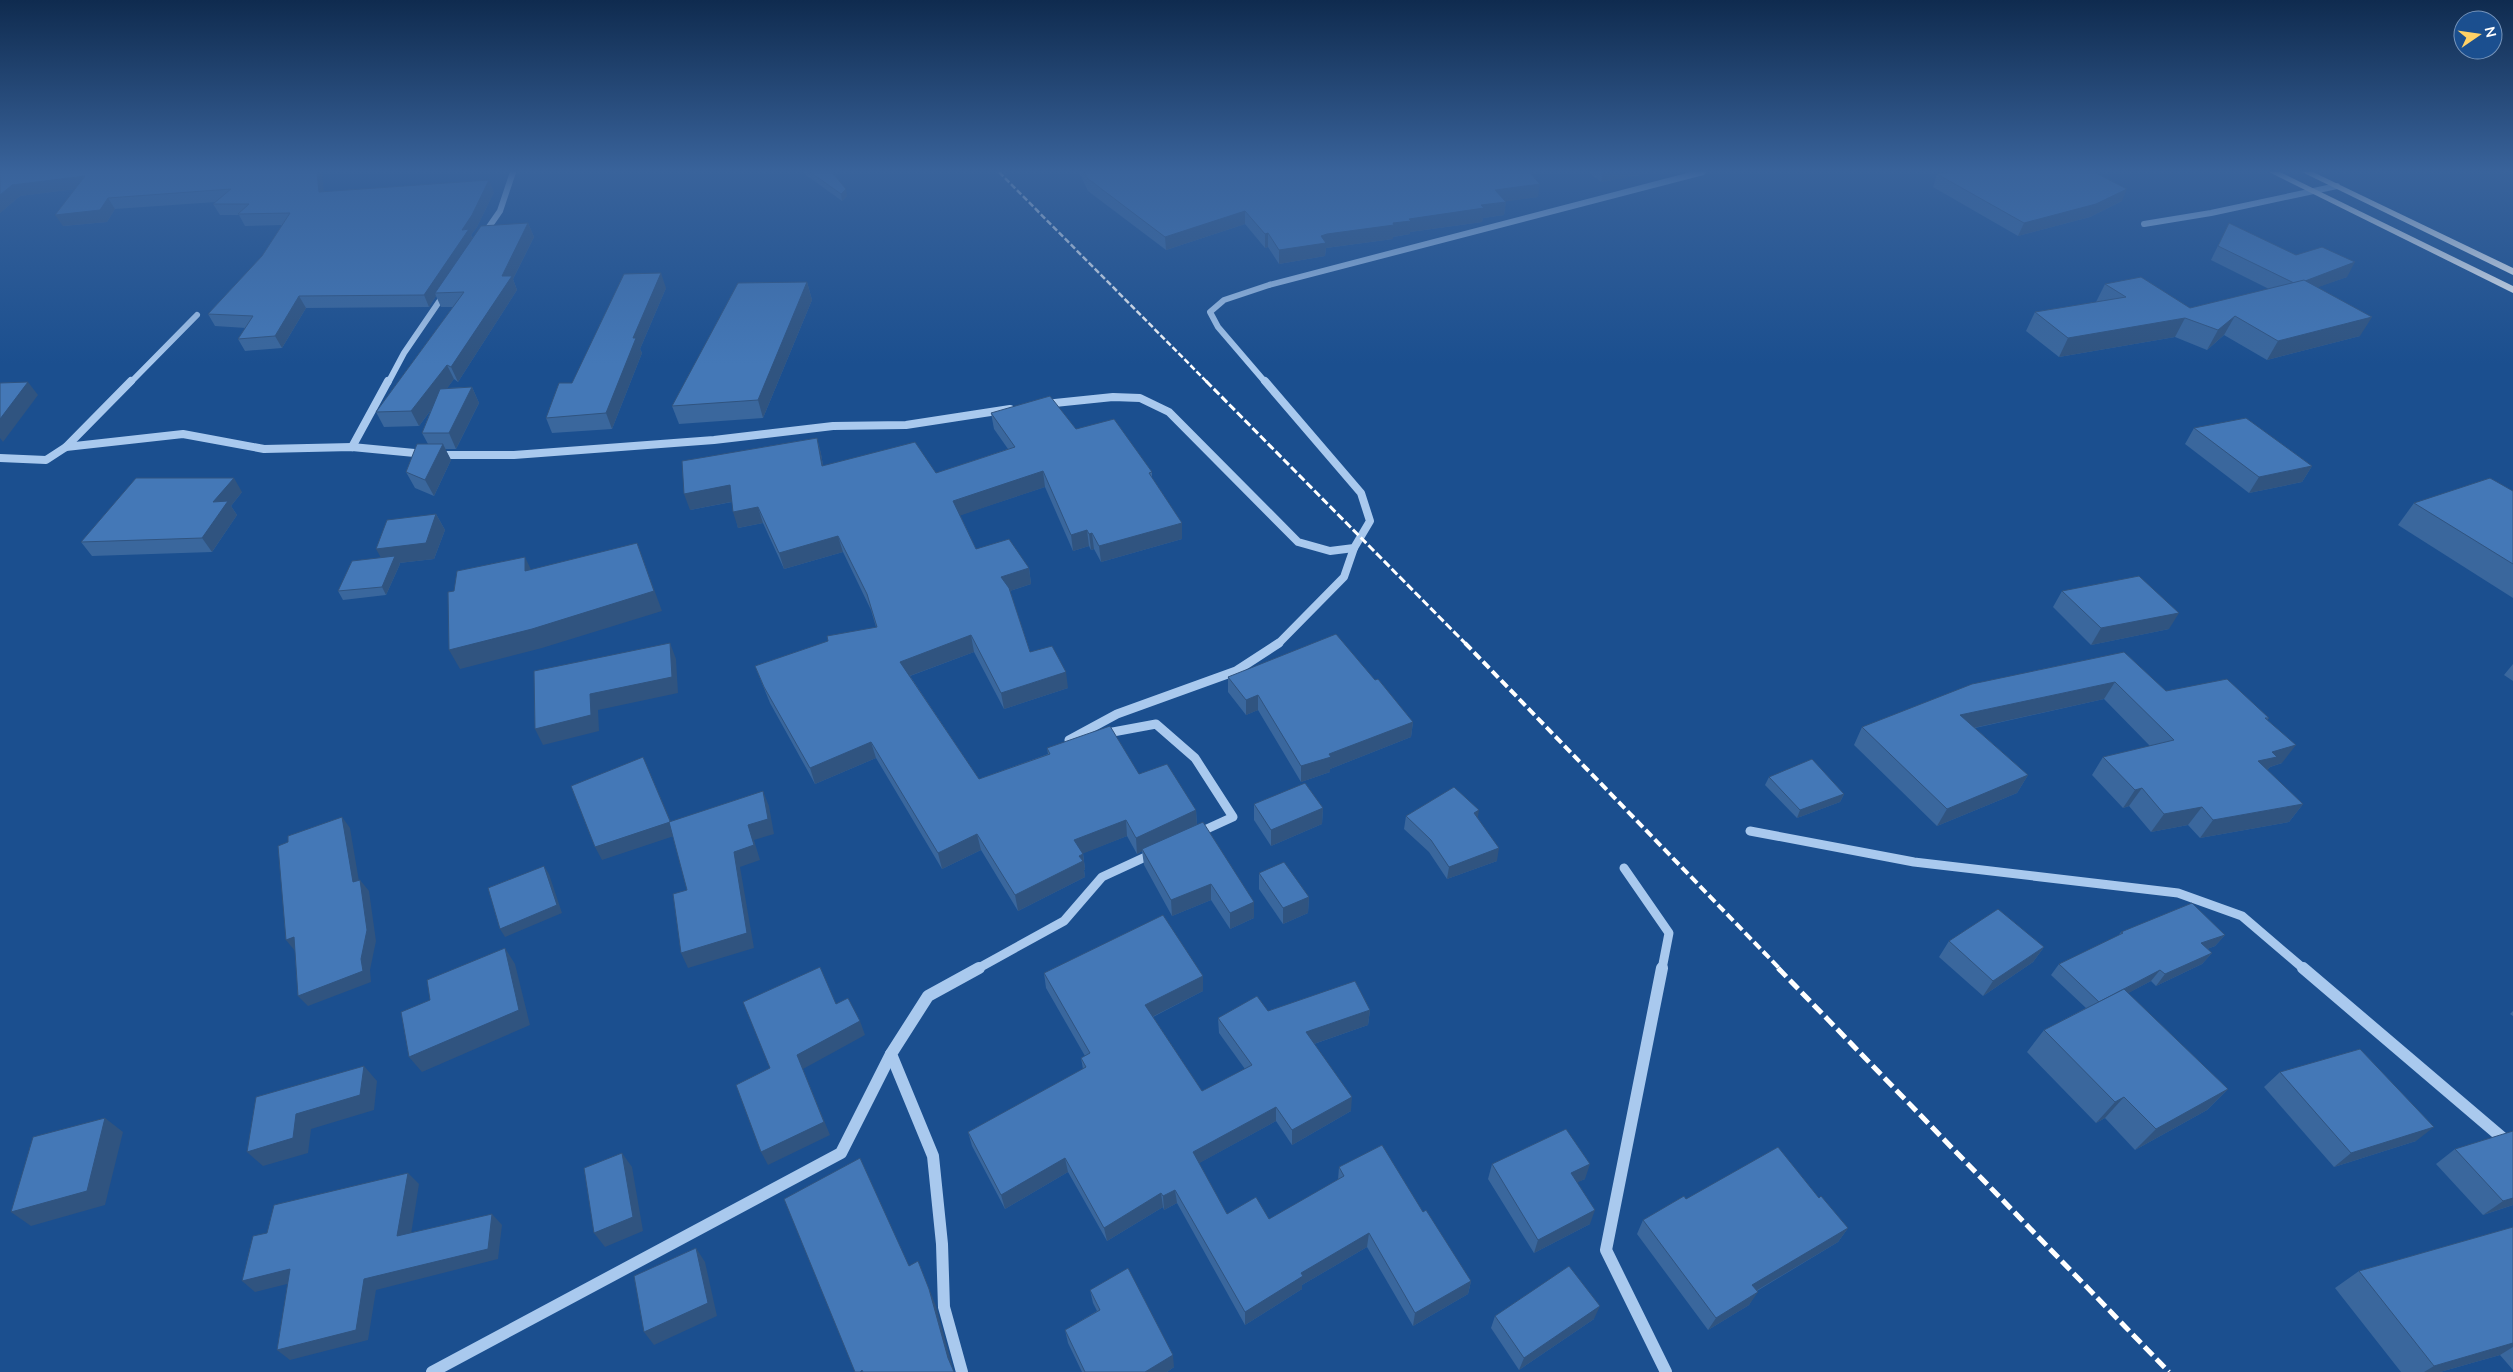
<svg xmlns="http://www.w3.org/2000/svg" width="2513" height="1372" font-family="'Nunito Sans',sans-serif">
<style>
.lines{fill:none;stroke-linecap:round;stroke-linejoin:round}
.minor-far3{stroke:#a9c9ee;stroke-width:6}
.minor-far2{stroke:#a9c9ee;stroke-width:8}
.minor-far1{stroke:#a9c9ee;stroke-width:9}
.minor{stroke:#a9c9ee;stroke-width:12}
.highway{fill:#fff;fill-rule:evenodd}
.rail-far3{stroke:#fff;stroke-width:2.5;stroke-dasharray:6 2.5;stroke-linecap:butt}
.rail-far2{stroke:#fff;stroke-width:3;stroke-dasharray:8 3;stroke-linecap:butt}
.rail-far1{stroke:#fff;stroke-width:4;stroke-dasharray:9 4;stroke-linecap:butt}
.rail{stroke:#fff;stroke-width:5;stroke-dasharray:12 5;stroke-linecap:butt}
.wall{fill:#3a679d}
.shaded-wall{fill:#305480}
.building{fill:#4478b7;stroke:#305480}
</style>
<rect width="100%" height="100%" fill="#1b4f8f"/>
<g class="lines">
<g class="minor-far3">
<path d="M2144,224L2211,213L2337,186"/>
<path d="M484,234L500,211L513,172"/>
<path d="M130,383L197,315"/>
<path d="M388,383L404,353L445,293"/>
<path d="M1266,383L1218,327L1210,312L1224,300L1269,285L1703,172"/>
</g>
<g class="minor-far2">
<path d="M1045,404L1113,397L1140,398L1169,412L1298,542L1330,551L1354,548L1370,521L1361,493L1265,381"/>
<path d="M66,447L131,381"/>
<path d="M352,447L388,381"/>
<path d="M438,455H514L714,440L833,426L906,425L1010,409"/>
<path d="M0,458L46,460L66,447L183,434L264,449L352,447L425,454"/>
<path d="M1278,644L1344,577L1354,548"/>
</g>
<g class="minor-far1">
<path d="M1102,734L1156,724L1195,758L1233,817L1198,833"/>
<path d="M1069,740L1117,714L1236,671L1279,643"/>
<path d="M1750,831L1914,862L2178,893L2242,916L2304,969"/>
<path d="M1624,868L1669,933L1662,969"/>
<path d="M977,969L1064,921L1102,877L1154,853"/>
</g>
<g class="minor">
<path d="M1662,968L1606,1250L1666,1372"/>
<path d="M2303,968L2513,1147"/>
<path d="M432,1372L841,1153L891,1054"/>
<path d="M962,1372L944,1307L942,1244L933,1156L891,1054L928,996L979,968"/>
</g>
<g class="highway">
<path d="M2269,172H2280L2513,286V293Z"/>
<path d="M2302,172H2313L2513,268V275Z"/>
</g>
<path class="rail-far3" d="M999,172L1208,383"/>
<path class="rail-far2" d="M1206,381L1466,644"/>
<path class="rail-far1" d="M1465,643L1780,969"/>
<path class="rail" d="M1778,968L2169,1372"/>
</g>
<g class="wall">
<path d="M0,172L324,192H494L477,227L471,235L473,238L528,223L534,237L513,279L517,290L458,382L454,379L447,388L472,387L479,403L456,449H445L451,460L434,496L415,488L406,472L428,444L422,433L431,410L419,426L384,427L376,412L453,307H441L436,296L429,307L306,308L282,348L245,351L238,339L246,328L215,326L208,314L262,256L282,225L245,226L239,215H220L213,204L216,202L115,209L107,222L63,226L75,189L20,196L0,213Z"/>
<path d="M802,172H832L847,196L842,201Z"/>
<path d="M1079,172H1529L1538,197L1506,201L1504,215L1483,218L1482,222L1410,232V234L1393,237V239L1326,248L1325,256L1279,264L1268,247L1265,248L1245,224L1166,250L1088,191Z"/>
<path d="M1588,172H1646L1645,174L1601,182Z"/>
<path d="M1937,174L2122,201L2090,217L2018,236L1933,187Z"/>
<path d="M2229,223L2296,255L2347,277L2317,287L2360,336L2267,360L2224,335L2207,350L2175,337L2059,357L2026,331L2035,312L2096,302L2105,284L2190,308L2269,289L2211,260Z"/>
<path d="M807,282L812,300L763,418L679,424L672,406Z"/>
<path d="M666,288L640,349L642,353L612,429L552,433L546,418L572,383Z"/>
<path d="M991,413L1076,429L1152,472V478L1182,523V539L1101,562L1094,549L1091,550L1089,546L1073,551L1045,487L960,515L976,549L1029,568L1031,584L1010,591L1030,652L1068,688L1004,709L974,652L910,676L979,779L1048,754L1047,748L1139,774L1196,810L1197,825L1254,918L1230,929L1211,900L1172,916L1144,865L1142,851L1137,854L1127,836L1083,853L1085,869L1084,870L1085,877L1018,911L981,850L942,869L876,758L815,784L770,703L755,666L876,627L871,610L843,552L784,569L763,523L738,528L732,502L690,510L817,438L821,454L823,465L936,473L1008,449L994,429Z"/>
<path d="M2194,428L2312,466L2302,482L2249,493L2185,444Z"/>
<path d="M2513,491V598L2398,525L2414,503Z"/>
<path d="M242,492L231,506L237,515L212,552L92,556L81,542Z"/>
<path d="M436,514L445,530L434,559L399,563L400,564L386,595L343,600L338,591Z"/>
<path d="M2062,591L2169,629L2091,645L2053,607Z"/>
<path d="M2124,652L2166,691L2269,718L2267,720L2282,763L2270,767L2267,770L2303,804L2289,822L2200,838L2188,825L2151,832L2129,806L2123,808L2092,775L2103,757L2150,746L2104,699L1975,728L2028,775L2017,793L1937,826L1854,745L1862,727Z"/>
<path d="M2513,664V681L2504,675Z"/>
<path d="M1228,677L1375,680L1413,722L1411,737L1330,769V772L1301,782L1258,710L1246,715L1228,692Z"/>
<path d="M1769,777L1844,794L1840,802L1797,818L1765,785Z"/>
<path d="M1254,804L1323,808L1322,824L1271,846L1254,820Z"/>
<path d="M1406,816L1478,818L1497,861L1447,879L1429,852L1404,829Z"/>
<path d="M1259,873L1309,897L1308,913L1283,924L1259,889Z"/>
<path d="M2121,932L2225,935L2215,946L2207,949L2212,953L2202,964L2156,986L2151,981L2128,993L2228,1089L2207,1110L2135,1150L2105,1118L2096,1123L2027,1052L2044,1030L2086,1008L2051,975L2059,964L2118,936Z"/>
<path d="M1949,941L2044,947L2033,962L1983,996L1939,957Z"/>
<path d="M1044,973L1203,991L1153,1017L1202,1091L1245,1069L1219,1033L1218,1018L1268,1011L1370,1010L1368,1025L1314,1044L1351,1111L1292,1145L1276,1121L1199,1163L1227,1214L1269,1219L1338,1180L1339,1167L1423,1212L1471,1281L1468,1294L1413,1326L1367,1247L1302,1285V1289L1245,1325L1177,1203L1164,1210L1163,1207L1107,1241L1068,1172L1005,1209L972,1146L968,1132L1083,1069L1081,1058L1085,1056L1046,988Z"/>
<path d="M2513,1011V1016L2510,1014Z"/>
<path d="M2280,1072L2416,1141L2334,1167L2264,1087Z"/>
<path d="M2455,1149L2513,1205L2483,1215L2436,1164Z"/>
<path d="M1492,1164L1585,1179L1577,1182L1590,1224L1534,1253L1488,1179Z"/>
<path d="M1819,1198L1848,1228L1838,1242L1757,1291L1749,1305L1708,1330L1637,1234L1643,1220L1686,1199Z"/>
<path d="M2513,1227V1370L2500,1355L2440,1372H2401L2335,1288L2359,1271Z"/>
<path d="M1090,1290L1174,1367L1167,1372H1082L1068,1343L1065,1330L1097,1311L1093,1303Z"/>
<path d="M1495,1316L1594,1319L1519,1370L1491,1328Z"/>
</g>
<g class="shaded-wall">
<path d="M317,172H322L325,204L319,192Z"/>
<path d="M1603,172H1646L1645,174L1601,182Z"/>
<path d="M85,176L92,187L20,196L0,213V195L12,185Z"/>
<path d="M489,180L494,192L477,227L471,235L474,241L435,293L436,296L429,307L424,295Z"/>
<path d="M1540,184L1538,197L1494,203L1495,190Z"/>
<path d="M846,189L847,196L842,201L841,194Z"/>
<path d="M2127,189L2122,201L2090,217L2018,236L2024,223Z"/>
<path d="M108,198L115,209L107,222L63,226L55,215Z"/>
<path d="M1506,202L1504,215L1483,218L1482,222L1410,232V234L1393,237V239L1326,248L1325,256L1279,264V250L1327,234L1393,223L1409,219L1481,205Z"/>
<path d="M1245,211V224L1166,250L1165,237Z"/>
<path d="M528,223L534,237L513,279L517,290L458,382L451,367L502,276Z"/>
<path d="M1268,233V247L1265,248V234Z"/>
<path d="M2355,262L2347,277L2288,298L2297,284Z"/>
<path d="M661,273L666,288L640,349L642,353L612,429L606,413L633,338Z"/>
<path d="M807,282L812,300L763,418L758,400Z"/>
<path d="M299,296L306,308L282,348L275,336Z"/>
<path d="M2235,316L2224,335L2207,350L2218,330Z"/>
<path d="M2372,317L2360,336L2267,360L2278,341Z"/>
<path d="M2185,318L2175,337L2059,357L2068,338Z"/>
<path d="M447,365L454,379L419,426L411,411Z"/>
<path d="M28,382L38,395L3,442L0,438V419Z"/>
<path d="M472,387L479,403L456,449L449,433Z"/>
<path d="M817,438L821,454L826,482L822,466Z"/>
<path d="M443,444L451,460L434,496L425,480Z"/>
<path d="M2312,466L2302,482L2249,493L2259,477Z"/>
<path d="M1043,471L1045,487L956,517L953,501Z"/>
<path d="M234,478L242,492L231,506L237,515L212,552L202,538L213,502Z"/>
<path d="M730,485L736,501L690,510L684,494Z"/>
<path d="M758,507L763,523L738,528L733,512Z"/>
<path d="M436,514L445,530L434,559L399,563L400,564L386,595L382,587L385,565L376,549Z"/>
<path d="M1182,523V539L1101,562L1099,546Z"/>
<path d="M1087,530L1089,546L1073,551L1071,535Z"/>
<path d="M1092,533L1094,549L1091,550L1089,534Z"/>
<path d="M838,536L843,552L784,569L779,553Z"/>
<path d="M637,543L644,562L662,611L542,648L460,669L449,650Z"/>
<path d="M525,557L534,576L525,571Z"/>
<path d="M1029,568L1031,584L1004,593L1001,577Z"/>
<path d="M2179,613L2169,629L2091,645L2101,628Z"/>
<path d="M971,635L974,652L904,678L900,662Z"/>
<path d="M670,643L676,659L678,693L598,710L599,731L543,745L535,729L590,694Z"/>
<path d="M1066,672L1068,688L1004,709L1001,693Z"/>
<path d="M2115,682L2104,699L1951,733L1960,715Z"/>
<path d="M1258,695V710L1246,715V700Z"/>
<path d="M1413,722L1411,737L1330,769V772L1301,782V766L1329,754Z"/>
<path d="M871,742L876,758L815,784L810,768Z"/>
<path d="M2296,745L2282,763L2270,767L2263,775L2258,761L2272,752Z"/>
<path d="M643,757L677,835L602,860L595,847Z"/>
<path d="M2028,775L2017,793L1937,826L1947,809Z"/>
<path d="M2142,788L2129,806L2123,808L2135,790Z"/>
<path d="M763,791L769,806L774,834L754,840L760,860L740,867L754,948L688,968L681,953L748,825Z"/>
<path d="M1844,794L1840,802L1797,818L1800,810Z"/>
<path d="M2303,804L2289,822L2200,838L2213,820Z"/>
<path d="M2202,807L2188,825L2151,832L2164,814Z"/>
<path d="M1323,808L1322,824L1271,846V830Z"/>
<path d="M1196,810L1197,826L1142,849V851L1137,854L1136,838Z"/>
<path d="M1479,810L1477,822L1474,813Z"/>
<path d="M342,817L350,828L361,893L353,882Z"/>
<path d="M1126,820L1127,836L1077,856L1074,840Z"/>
<path d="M977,834L981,850L942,869L938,853Z"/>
<path d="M1499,848L1497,861L1447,879L1449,867Z"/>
<path d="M1083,854L1085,869L1084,870L1085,877L1018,911L1015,895Z"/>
<path d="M544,866L549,874L562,913L505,937L500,929Z"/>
<path d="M360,880L369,891L376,941L370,970L371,982L308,1006L298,996L361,959Z"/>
<path d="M1211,884V900L1172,916L1171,900Z"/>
<path d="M1309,897L1308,913L1283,924V908Z"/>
<path d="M1254,902V918L1230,929V913Z"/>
<path d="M2225,935L2215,946L2192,955L2201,943Z"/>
<path d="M294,937L295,951L286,940Z"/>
<path d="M2044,947L2033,962L1983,996L1993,981Z"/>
<path d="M505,948L515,964L530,1025L422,1072L409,1057Z"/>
<path d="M2212,953L2202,964L2156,986L2165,974Z"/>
<path d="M2160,970L2151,981L2091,1013L2100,1002Z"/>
<path d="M1203,976V991L1146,1020L1145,1005Z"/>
<path d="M1370,1010L1368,1025L1305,1047L1306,1032Z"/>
<path d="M860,1021L865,1035L803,1069L830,1135L768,1165L761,1152L797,1055Z"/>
<path d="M364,1066L377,1081L374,1110L311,1129L308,1153L263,1166L247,1152L296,1114Z"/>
<path d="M2228,1089L2207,1110L2135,1150L2156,1129Z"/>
<path d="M1352,1097L1351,1111L1292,1145V1130Z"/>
<path d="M2124,1097L2105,1118L2096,1123L2115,1102Z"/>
<path d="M1276,1107V1121L1194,1166L1193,1152Z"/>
<path d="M105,1118L123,1132L105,1205L31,1226L11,1212Z"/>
<path d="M2434,1127L2416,1141L2334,1167L2351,1153Z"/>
<path d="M622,1153L632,1167L643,1231L605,1247L594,1233Z"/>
<path d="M1065,1158L1068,1172L1005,1209L1001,1195Z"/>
<path d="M1590,1164L1585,1179L1566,1188L1571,1173Z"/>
<path d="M408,1173L419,1184L409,1247L397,1236Z"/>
<path d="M1175,1190L1177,1203L1164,1210L1163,1196Z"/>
<path d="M1161,1193L1163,1207L1107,1241L1104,1228Z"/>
<path d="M2513,1198V1205L2483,1215L2503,1201Z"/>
<path d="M1595,1210L1590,1224L1534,1253L1538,1240Z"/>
<path d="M492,1214L502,1225L498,1259L376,1290L368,1340L290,1360L277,1350L364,1279Z"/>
<path d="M1848,1228L1838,1242L1744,1298L1752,1285Z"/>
<path d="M1369,1233L1367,1247L1302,1285V1289L1245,1325V1312L1301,1273Z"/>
<path d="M696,1248L705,1262L717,1316L654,1345L644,1332Z"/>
<path d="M918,1261L936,1306L954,1372L948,1358Z"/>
<path d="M290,1269L303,1280L255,1292L242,1281Z"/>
<path d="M1471,1281L1468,1294L1413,1326L1415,1313Z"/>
<path d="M1758,1292L1749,1305L1708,1330L1716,1318Z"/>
<path d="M1600,1306L1594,1319L1519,1370L1524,1358Z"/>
<path d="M2513,1343V1347L2500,1355L2440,1372H2424L2434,1366Z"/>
<path d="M1173,1355L1174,1367L1167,1372H1145Z"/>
</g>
<g class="building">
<path d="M0,172H317L319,192L489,180L472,215L462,230L469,229L424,295L299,296L275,336L238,339L253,316L208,314L262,256L290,213L238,214L249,204H213L231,189L108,198L100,210L55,215L85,176L12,185L0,195Z"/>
<path d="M810,172H832L846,189L841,194Z"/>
<path d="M1084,172H1529L1540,184L1495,190L1506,202L1481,205L1484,208L1409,219L1411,221L1393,223L1394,225L1327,234L1321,236L1326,243L1279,250L1268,233L1265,234L1245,211L1165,237L1087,178Z"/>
<path d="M1948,172H2094L2127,189L2096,204L2024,223L1937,174Z"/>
<path d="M528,223L502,276H512L451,367L447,365L411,411L376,412L464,292L435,293L481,226Z"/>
<path d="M2229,223L2296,255L2322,247L2355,262L2305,281L2294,283L2218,246Z"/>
<path d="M661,273L633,338H636L606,413L546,418L559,383H572L624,274Z"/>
<path d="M2141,277L2190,308L2304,280L2372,317L2278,341L2235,316L2218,330L2185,318L2068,338L2035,312L2126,297L2105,284Z"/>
<path d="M807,282L758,400L672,406L738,283Z"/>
<path d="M28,382L0,419V383Z"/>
<path d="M472,387L449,433H422L440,389Z"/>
<path d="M1050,396L1076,429L1114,419L1152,472L1149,473L1182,523L1099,546L1092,533L1089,534L1087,530L1071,535L1043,471L953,501L976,549L1009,539L1029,568L1001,577L1009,588L1030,652L1052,646L1066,672L1001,693L971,635L900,662L979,779L1050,754L1047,748L1110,726L1139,774L1167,764L1196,810L1136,838L1126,820L1074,840L1083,854L1079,856L1083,861L1015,895L977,834L938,853L871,742L810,768L764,687L755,666L828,641L827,636L877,627L867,594L838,536L779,553L758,507L733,512L730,485L684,494L682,461L817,438L822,466L915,442L936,473L1015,447L991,413Z"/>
<path d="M2246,418L2312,466L2259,477L2194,428Z"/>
<path d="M417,444H443L425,480L406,472Z"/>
<path d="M136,478H234L213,502L228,501L202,538L81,542Z"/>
<path d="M2490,478L2513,491V564L2414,503Z"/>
<path d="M436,514L426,543L376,549L387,520Z"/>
<path d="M637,543L654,591L532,629L449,650L448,592L454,591L457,571L525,557V571Z"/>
<path d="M395,556L382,587L338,591L352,561Z"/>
<path d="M2139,576L2179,613L2101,628L2062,591Z"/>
<path d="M1336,634L1375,680L1378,679L1413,722L1329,754L1331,757L1301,766L1258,695L1246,700L1228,677Z"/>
<path d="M670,643L672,677L590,694L591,715L535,729L534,671Z"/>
<path d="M2124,652L2166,691L2227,679L2269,718H2265L2296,745L2272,752L2277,757L2258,761L2303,804L2213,820L2202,807L2164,814L2142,788L2135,790L2103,757L2174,740L2115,682L1960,715L2028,775L1947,809L1862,727L1972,684Z"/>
<path d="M643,757L670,821V822L595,847L571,786Z"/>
<path d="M1812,759L1844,794L1800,810L1769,777Z"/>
<path d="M1305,783L1323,808L1271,830L1254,804Z"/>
<path d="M1454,787L1479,810L1474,813L1499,848L1449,867L1431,840L1406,816Z"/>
<path d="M763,791L768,819L748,825L754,845L734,852L747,933L681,953L673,894L687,890L669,822Z"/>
<path d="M342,817L353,882L360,880L367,930L361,959L363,971L298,996L294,937L286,940L278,846L288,842V836Z"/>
<path d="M1203,822L1254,902L1230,913L1211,884L1171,900L1142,849Z"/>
<path d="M1284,862L1309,897L1283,908L1259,873Z"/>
<path d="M544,866L557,905L500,929L488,888Z"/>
<path d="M2192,903L2225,935L2201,943L2212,953L2165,974L2160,970L2099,1002L2059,964L2123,933L2121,932Z"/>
<path d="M1998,909L2044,947L1993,981L1949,941Z"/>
<path d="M1163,915L1203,976L1145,1005L1202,1091L1252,1065L1218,1018L1257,996L1268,1011L1355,981L1370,1010L1306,1032L1352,1097L1292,1130L1276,1107L1193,1152L1227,1214L1256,1197L1269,1219L1344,1176L1339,1167L1382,1145L1423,1212L1426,1210L1471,1281L1415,1313L1369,1233L1301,1273L1303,1276L1245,1312L1175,1190L1163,1196L1161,1193L1104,1228L1065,1158L1001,1195L968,1132L1086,1067L1081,1058L1090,1053L1044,973Z"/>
<path d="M505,948L519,1010L409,1057L401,1012L430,1000L427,980Z"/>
<path d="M820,967L836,1004L848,998L860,1021L797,1055L824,1122L761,1152L736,1085L770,1068L743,1002Z"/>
<path d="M2124,989L2228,1089L2156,1129L2124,1097L2115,1102L2044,1030Z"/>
<path d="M2360,1049L2434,1127L2351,1153L2280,1072Z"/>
<path d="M364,1066L360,1095L296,1114L293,1138L247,1152L256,1097Z"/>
<path d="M105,1118L87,1191L11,1212L33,1137Z"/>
<path d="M1566,1129L1590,1164L1571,1173L1595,1210L1538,1240L1492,1164Z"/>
<path d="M2513,1131V1198L2503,1201L2455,1149Z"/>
<path d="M1778,1147L1819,1198L1821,1196L1848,1228L1752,1285L1758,1292L1716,1318L1643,1220L1684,1196L1686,1199Z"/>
<path d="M622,1153L633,1217L594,1233L584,1168Z"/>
<path d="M860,1158L909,1266L918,1261L929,1289L948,1358L954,1372H863L862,1370L860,1372H855L784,1199Z"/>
<path d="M408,1173L397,1236L492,1214L488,1249L364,1279L356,1330L277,1350L290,1269L242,1281L253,1236L267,1233L274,1205Z"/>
<path d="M2513,1227V1343L2434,1366L2359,1271Z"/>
<path d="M696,1248L708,1303L644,1332L634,1276Z"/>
<path d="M1569,1266L1600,1306L1524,1358L1495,1316Z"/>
<path d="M1128,1268L1173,1355L1145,1372H1085L1065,1330L1100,1310L1090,1290Z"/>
</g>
<linearGradient id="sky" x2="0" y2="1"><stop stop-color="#0f2b4f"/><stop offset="0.47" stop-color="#39639b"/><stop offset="1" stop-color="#39639b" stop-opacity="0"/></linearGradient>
<rect width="2513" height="364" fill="url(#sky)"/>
<g transform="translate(2478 35) rotate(77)"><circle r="24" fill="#1b4f8f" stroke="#7695bc"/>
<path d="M0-4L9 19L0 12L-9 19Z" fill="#ffd166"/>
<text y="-8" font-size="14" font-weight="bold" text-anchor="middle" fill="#ffffff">N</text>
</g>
</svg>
